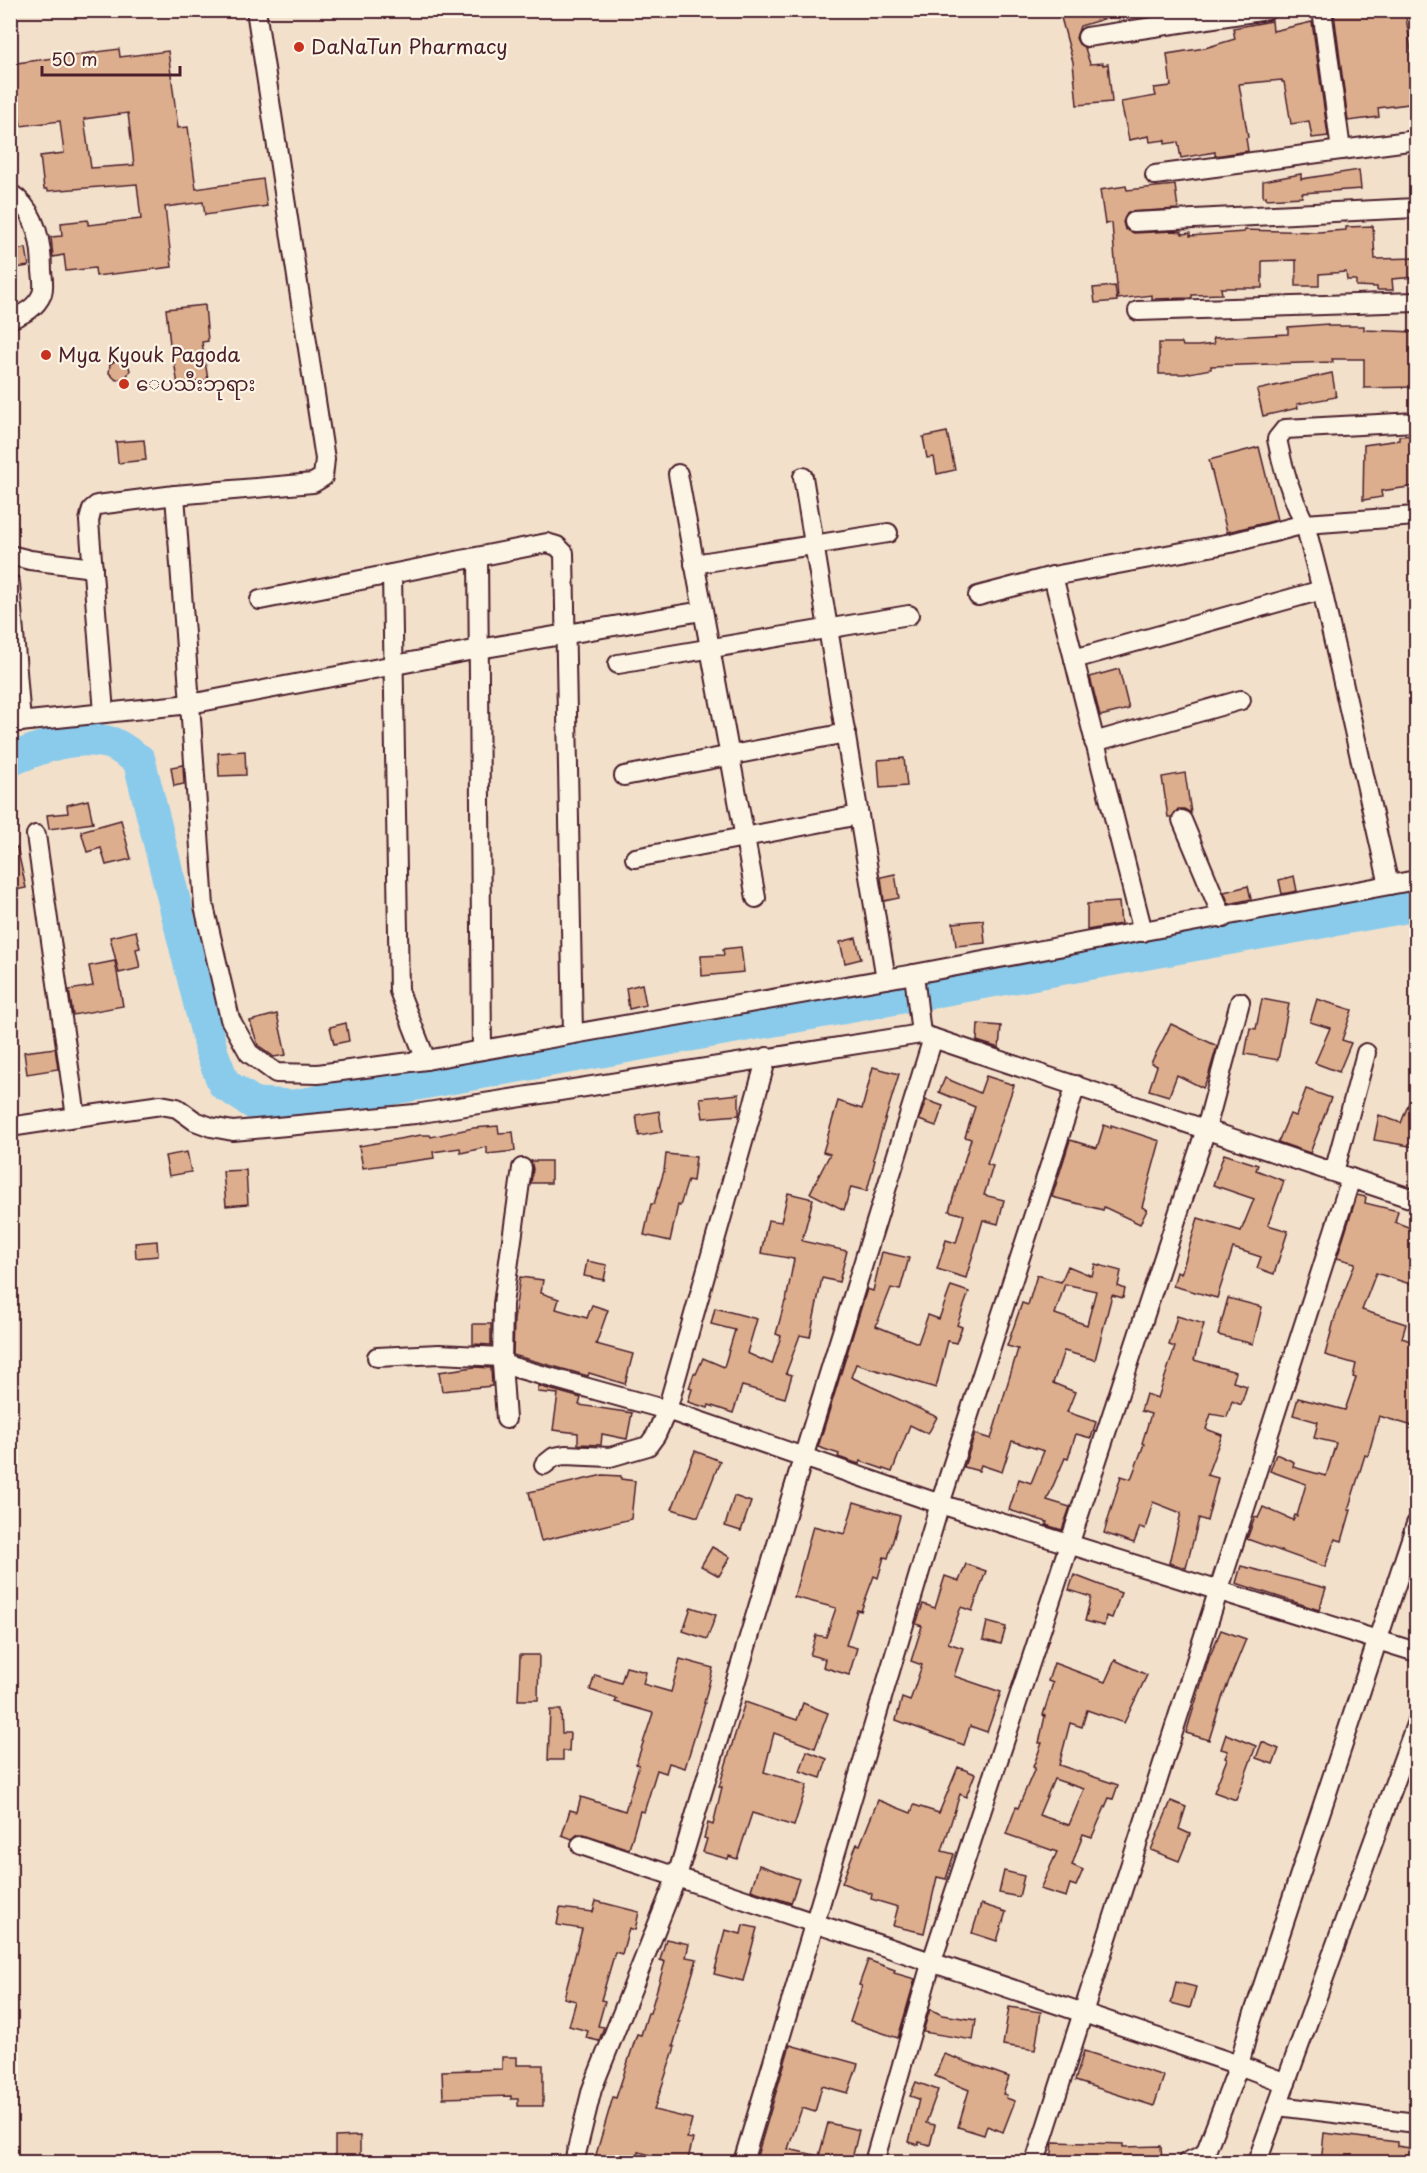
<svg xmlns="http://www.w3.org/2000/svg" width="1427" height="2173" font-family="'Playpen Sans','Noto Sans Myanmar',sans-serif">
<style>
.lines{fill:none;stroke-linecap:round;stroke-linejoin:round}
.river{stroke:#8acbeb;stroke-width:33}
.building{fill:#dcae8d;stroke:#4a1f2b;stroke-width:1.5;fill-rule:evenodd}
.minor-casing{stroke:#4a1f2b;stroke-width:22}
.minor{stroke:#fcf5e5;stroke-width:18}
.poi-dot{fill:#c8321e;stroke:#fcf5e5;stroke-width:2}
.labels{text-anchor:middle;stroke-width:4.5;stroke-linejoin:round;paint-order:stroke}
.poi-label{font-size:20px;fill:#4a1f2b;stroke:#fcf5e5;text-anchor:start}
</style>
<rect width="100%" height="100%" fill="#f2e0cb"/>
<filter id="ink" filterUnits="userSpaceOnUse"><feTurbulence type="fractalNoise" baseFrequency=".0167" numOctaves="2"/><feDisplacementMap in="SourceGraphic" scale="12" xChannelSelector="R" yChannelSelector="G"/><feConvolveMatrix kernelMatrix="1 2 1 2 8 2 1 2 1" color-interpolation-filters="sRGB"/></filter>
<g filter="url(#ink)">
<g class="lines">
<path class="river" d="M10,760C41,747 77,733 111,743C120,746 130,755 139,760L212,1053L224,1084L255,1104L294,1106L1416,905"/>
</g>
<g class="building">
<path d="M1059,10H1120V14L1080,26L1076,38L1079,44L1085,48L1090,64L1103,63V65L1108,64L1112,102L1077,105L1073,62Z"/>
<path d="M1350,10H1405L1416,84V103L1378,108L1379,117L1348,121L1334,13Z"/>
<path d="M1272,21L1273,31L1312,22L1328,136L1312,138L1309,121L1291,124L1284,82H1282V80L1239,84L1248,137L1246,138L1248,151L1215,156V152L1181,158L1178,142L1165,144V140L1150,142L1149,136L1129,140L1121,102L1156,96L1154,88L1171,86L1167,54L1205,48L1235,39L1233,28Z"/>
<path d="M119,49L120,57L168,51L178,128L188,127L196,189L263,179L267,206L205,215L203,202L165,207L172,267L96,276L95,268L66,271L64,255L53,257L51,237L62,236L61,223L88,220V225L141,219L137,184L48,191L47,189H44L40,156L64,153L60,121L21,126L18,110L10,111V64ZM128,113L134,165L91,168L84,119Z"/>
<path d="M1359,170L1361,189L1302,193V197L1266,199V196L1263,197V181L1301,174V179Z"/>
<path d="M1175,185L1178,209L1128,212L1123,222L1125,229L1134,233L1174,231L1182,232V234L1190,233V236L1244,232V230L1318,232L1346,230V227L1373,226L1375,259L1416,258V277L1392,279L1393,290H1377V287L1356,286V280H1347L1346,272L1319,274V286H1296V260L1262,261V288H1221L1222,294L1192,295V298L1152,299V295L1118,299L1112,223L1105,224L1100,190L1126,186L1127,190Z"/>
<path d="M26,248L29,266L10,269V251Z"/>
<path d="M1115,286L1117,301L1095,303L1093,288Z"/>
<path d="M205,305L208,341L202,342L208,380L178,385L171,344H170L166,309Z"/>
<path d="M1328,324V326H1364V330L1416,332V387L1364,388V359H1332L1333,362L1211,366V369L1184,374H1159V343H1182L1183,346H1198L1214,344L1213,338L1288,334V327Z"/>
<path d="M118,359L127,361L130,370L126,378L116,380L109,373L110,364Z"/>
<path d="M1332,373L1336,397L1297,404L1298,408L1263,416L1257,390Z"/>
<path d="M947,432L955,470L937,474L934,457L927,458L923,437Z"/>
<path d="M1416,435V486L1381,491L1382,497L1363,500L1364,445L1399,440V436Z"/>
<path d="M144,440L146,460L118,463L116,442Z"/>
<path d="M1259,447L1277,520L1227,532L1209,460Z"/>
<path d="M1119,669L1129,709L1100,716L1090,677Z"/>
<path d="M245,751L246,775L219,776L218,753Z"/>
<path d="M904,758L907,786L880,788L878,760Z"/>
<path d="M183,765L184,784L174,786L171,767Z"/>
<path d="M1185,773L1191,813L1184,809H1178L1172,817H1168L1162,777Z"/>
<path d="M88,800L93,823L49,829L47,815L68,813L67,805Z"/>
<path d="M121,820L131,859L106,865L101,848L87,852L81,831Z"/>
<path d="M17,847L26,888L10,891V848Z"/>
<path d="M895,874L899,898L884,901L881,877Z"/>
<path d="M1294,876L1297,891L1282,894L1279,880Z"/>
<path d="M1248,886L1251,899L1229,904L1224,892Z"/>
<path d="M1119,902L1121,924L1087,930V904Z"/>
<path d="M983,920L985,943L956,946L953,923Z"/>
<path d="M136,931L140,948L136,949L140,968L119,973L110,937Z"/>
<path d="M856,938L861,959L845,963L840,942Z"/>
<path d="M741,947L744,972L702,976L701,956L724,955L723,949Z"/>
<path d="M115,961L123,1006L73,1015L69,990L93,986L89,966Z"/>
<path d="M642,984L646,1005L629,1009L626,988Z"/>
<path d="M1262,999L1289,1004L1278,1060L1245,1054L1250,1028L1256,1029Z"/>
<path d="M1317,999L1352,1010L1342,1040L1351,1043L1339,1072L1315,1063L1330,1028L1310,1022Z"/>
<path d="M277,1014L286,1055L274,1057L258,1045L250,1021Z"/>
<path d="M346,1023L349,1041L334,1044L330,1027Z"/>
<path d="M978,1024L1001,1026L999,1048L977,1041Z"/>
<path d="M1171,1024L1217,1046L1208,1077L1203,1088L1177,1075L1169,1096L1149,1090L1157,1066L1151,1063Z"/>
<path d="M55,1048L58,1069L27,1074L24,1052Z"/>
<path d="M873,1067L899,1074L873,1159L875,1160L867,1191L851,1187L844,1210L810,1193L830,1154L823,1152L838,1101L862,1109Z"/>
<path d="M986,1076L1014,1085L987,1164L993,1166L984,1195L1004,1200L998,1224L983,1220L966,1278L937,1269L946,1240L956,1243L964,1215L949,1211L971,1139L965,1137L975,1107L939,1092L945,1078L980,1093Z"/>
<path d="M1415,1087L1416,1147L1374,1140L1379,1115L1401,1123Z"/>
<path d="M1306,1089L1331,1098L1310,1153L1278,1142L1290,1114L1296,1116Z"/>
<path d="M739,1094V1115L703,1118L700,1098Z"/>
<path d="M926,1100L943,1106L936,1126L919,1120Z"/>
<path d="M659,1111L662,1132L639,1136L636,1115Z"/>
<path d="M1104,1125L1111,1128V1125L1160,1141L1142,1207L1147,1210L1140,1224L1104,1207L1103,1210L1052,1197L1070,1140L1097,1148Z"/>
<path d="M498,1126L499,1133L513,1132L515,1151L487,1154V1147L461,1153L460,1148L433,1152L434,1158L363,1168L359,1146L421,1135H430L431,1137L473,1128Z"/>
<path d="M187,1152L191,1172L169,1176L165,1156Z"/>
<path d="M666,1154L696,1157L693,1181L688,1180L680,1206L678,1205L670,1241L644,1235L651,1204H654L664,1171Z"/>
<path d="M1224,1154L1258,1165L1256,1170L1284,1181L1268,1225L1288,1231L1274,1274L1257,1268L1261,1257L1233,1248L1217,1298L1173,1286L1177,1272L1181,1274L1198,1218L1241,1231L1254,1199L1213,1185Z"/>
<path d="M531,1161H551V1183H531L533,1169Z"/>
<path d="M246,1170L248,1204L226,1206L223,1171Z"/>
<path d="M788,1193L813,1199L802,1241L847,1251L839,1282L822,1278L810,1337L800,1335L786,1373L792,1375L785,1398L742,1386L733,1413L709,1405L708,1408L688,1402L692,1389L689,1388L694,1373L696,1374L703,1358L724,1367L735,1330L711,1324L715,1308L757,1319L747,1353L772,1364L781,1336L776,1334L785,1301H786L794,1259L761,1253L768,1220L781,1222Z"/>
<path d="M1357,1195L1366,1197L1365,1203L1398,1211L1395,1222L1416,1230V1286L1376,1273L1362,1310L1406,1324L1402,1338L1416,1343V1427L1379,1416L1368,1456L1365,1455L1348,1510H1351L1342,1541L1335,1539L1325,1567L1247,1539L1255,1517L1258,1518L1263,1507L1293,1520L1295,1515L1297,1516L1306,1484L1270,1471L1276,1454L1294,1462L1293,1467L1326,1476L1336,1443L1314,1438L1318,1422L1293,1415L1298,1398L1345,1410L1356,1378L1353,1377L1356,1364L1325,1355L1335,1317L1355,1263L1337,1258Z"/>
<path d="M157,1241L158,1256L136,1258L135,1243Z"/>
<path d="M882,1252L909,1258L900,1290L891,1288L876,1326L918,1343L928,1315L939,1319L951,1286L969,1292L957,1325L962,1327L956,1343L948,1341L936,1388L856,1364L851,1377L937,1417L928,1434L910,1425L892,1472L860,1461L859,1464L838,1457L839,1454L818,1447L867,1289L873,1291Z"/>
<path d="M587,1261L607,1265L604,1280L584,1276Z"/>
<path d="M1095,1264L1121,1271L1118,1286L1125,1289L1123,1298L1112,1295L1095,1360L1064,1351L1053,1383L1075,1392L1067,1412L1096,1422L1091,1438L1076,1434L1068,1459L1065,1458L1047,1500L1070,1507L1062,1530L1046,1525L1047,1522L1009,1510L1019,1479L1031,1483L1044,1451L1012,1441L1002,1472L981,1465L979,1471L964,1467L975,1434L991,1439L1018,1349L1007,1346L1022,1303L1028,1305L1037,1275L1061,1282L1068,1266L1092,1276ZM1065,1284L1096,1291L1087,1325L1055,1314Z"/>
<path d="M520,1277L543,1280L541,1293L559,1299L556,1309L587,1318L592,1305L608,1310L596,1344L633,1354L625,1384L589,1373L588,1376L513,1355L514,1320Z"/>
<path d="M1228,1298L1262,1307L1253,1344L1218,1335Z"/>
<path d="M1177,1316L1204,1324L1194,1360L1236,1372L1233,1382L1247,1386L1241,1405L1232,1401L1227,1417L1211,1414L1206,1429L1222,1435L1207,1475L1218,1478L1207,1521L1199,1518L1186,1568L1169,1563L1181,1513L1153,1502L1145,1529L1140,1527L1134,1543L1104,1533L1121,1476L1131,1479L1144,1444L1142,1443L1151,1414L1141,1411L1146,1394L1158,1398L1175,1347L1169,1345Z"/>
<path d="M473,1324H491V1345L473,1344Z"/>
<path d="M474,1367L491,1368L492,1386L442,1391L439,1372Z"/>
<path d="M538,1386L581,1398L579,1405L632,1413L627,1439L602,1434L601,1445L578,1444V1433L553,1430L558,1394L538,1392Z"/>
<path d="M695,1451L720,1461L698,1517L672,1509Z"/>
<path d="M603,1475L621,1476V1479L635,1481L631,1519L541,1541L529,1492Z"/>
<path d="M734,1496L751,1502L741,1531L725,1526Z"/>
<path d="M854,1502L900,1516L888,1558L884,1557L878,1578L874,1576L861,1611L857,1610L846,1645L857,1648L849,1675L823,1667L825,1659L810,1655L816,1635L826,1637L836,1608L794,1597L813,1526L845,1534Z"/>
<path d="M712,1547L730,1557L719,1576L701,1566Z"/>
<path d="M966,1564L986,1571L972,1611L961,1607L948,1643L963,1648L954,1676L1001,1692L987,1732L970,1726L964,1745L896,1720L902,1698L910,1701L922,1665L911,1661L922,1626L916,1624L923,1604L935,1608L945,1576L959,1581Z"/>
<path d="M1241,1566L1326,1588L1319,1610L1236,1583Z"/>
<path d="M1074,1575L1121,1593L1112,1618L1106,1616L1104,1626L1085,1621L1091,1597L1069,1590Z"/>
<path d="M691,1607L716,1615L707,1639L683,1631Z"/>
<path d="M987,1622L1006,1627L1001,1644L983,1640Z"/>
<path d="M1221,1630L1246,1639L1222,1698L1209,1740L1186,1733L1209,1658Z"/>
<path d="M520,1655H539L538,1700H518Z"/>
<path d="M680,1659L713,1668L704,1703H705L685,1768L669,1763L666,1773L657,1770L644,1812L640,1811L629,1849L584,1834H578L572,1839L562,1835L570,1810L577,1812L581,1797L625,1811L639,1765L636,1764L653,1713L615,1702L617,1699L590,1690L595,1675L621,1683L626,1667L646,1672L643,1684L671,1692Z"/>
<path d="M1115,1660L1147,1675L1124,1723L1087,1710L1082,1727L1070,1723L1059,1765L1118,1785L1113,1799L1109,1798L1092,1837L1083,1834L1072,1865L1083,1870L1076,1886L1070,1884L1066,1897L1040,1889L1057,1852L1006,1834L1016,1807L1018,1808L1035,1768L1033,1767L1042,1743H1039L1045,1716L1043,1715L1053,1683L1048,1681L1054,1663L1105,1682ZM1054,1779L1084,1789L1069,1825L1039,1815Z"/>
<path d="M745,1702L797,1720L803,1703L828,1713L815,1748L774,1733L764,1772L807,1785L794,1826L752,1813L737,1859L729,1856L728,1859L703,1852L707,1839L704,1838L708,1823L713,1825L722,1787H719Z"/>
<path d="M550,1710H561L562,1733H570L569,1751H563V1760H548Z"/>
<path d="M1226,1734L1256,1746L1236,1800L1214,1792L1227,1759L1225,1758L1228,1751L1221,1749Z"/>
<path d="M1262,1742L1279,1749L1273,1764L1256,1758Z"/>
<path d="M807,1751L827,1759L821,1778L800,1771Z"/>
<path d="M958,1767L975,1774L966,1797L960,1794L942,1851L954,1854L946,1879L937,1877L924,1933L893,1926L898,1907L871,1899L872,1894L842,1883L854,1851L857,1844L860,1845L878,1800L911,1813L914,1805L939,1813Z"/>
<path d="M1171,1801L1186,1807L1179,1829L1190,1834L1179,1861L1151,1850Z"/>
<path d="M759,1865L799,1879L791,1903L751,1890Z"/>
<path d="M1004,1871L1024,1876L1019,1897L999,1893Z"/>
<path d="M596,1901L639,1912L635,1930L629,1928L622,1954L615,1952L601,2000L605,2001L598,2026L604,2027L599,2041L586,2038L588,2031L569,2026L576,2001L564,1998L582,1929L557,1925L560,1908L593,1912Z"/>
<path d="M981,1904L1006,1912L997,1941L972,1933Z"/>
<path d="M743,1925L757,1928L743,1981L714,1974L725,1930L741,1934Z"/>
<path d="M666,1939L689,1944L686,1957L697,1959L678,2022H680L673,2046L675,2047L654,2110L692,2119L687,2138L693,2139L687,2163H680L639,2152L636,2163H608L595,2158L613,2097L616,2098L637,2034L641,2035L648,2013H650L665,1962L660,1960Z"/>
<path d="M868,1960L895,1970L894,1973L915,1979L898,2038L850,2022L862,1986L859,1985Z"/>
<path d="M1176,1982L1196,1987L1190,2008L1171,2003Z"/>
<path d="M1009,2007L1041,2012L1035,2050L1003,2045Z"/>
<path d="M930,2009L942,2015L976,2020L973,2040L923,2032Z"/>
<path d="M790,2045L858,2064L848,2093L822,2086L815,2112L802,2108L788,2149L819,2156L828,2123L859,2130L851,2163H755Z"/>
<path d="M1084,2051L1164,2076L1154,2106L1075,2081Z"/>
<path d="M944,2054L1009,2077L1003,2094L1007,2095L1006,2098L1015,2101L1003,2132L987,2126L984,2135L958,2127L969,2090L935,2076Z"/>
<path d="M502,2057H517V2065H543V2106H518V2099H511V2096L443,2098L442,2071L502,2069Z"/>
<path d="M916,2082L938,2090L926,2123L935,2125L930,2145L919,2142V2145L909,2142L919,2099L910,2096Z"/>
<path d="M1324,2133L1397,2142V2146L1416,2149V2163H1321Z"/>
<path d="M360,2136V2163H335V2137Z"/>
<path d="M1053,2142L1123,2144V2147L1161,2146L1162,2163H1051Z"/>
</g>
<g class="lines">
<defs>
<g id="minor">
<path d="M1322,10L1341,150"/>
<path d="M1087,37L1267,10"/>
<path d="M1155,175L1416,140"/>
<path d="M10,193C36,210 42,243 42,271C43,278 44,288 42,294C36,308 24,314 10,319"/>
<path d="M1134,222L1416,208"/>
<path d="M1138,311L1416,302"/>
<path d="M1416,422L1285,429L1277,439C1283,470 1291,496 1305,524L1416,516"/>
<path d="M678,474L756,898"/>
<path d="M803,477L886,979"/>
<path d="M175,495L190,704L479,649L702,611"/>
<path d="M10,555L30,560L93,568"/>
<path d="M478,557L482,1050"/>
<path d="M694,564L888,533"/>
<path d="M392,574L399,991L426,1060"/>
<path d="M1053,576L1143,932"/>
<path d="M10,583L21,722"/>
<path d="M978,596L1053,576L1231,543L1305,524L1322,590L1389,885"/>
<path d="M260,600L547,543L557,546L564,553L573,1034"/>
<path d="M1074,659L1322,590"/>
<path d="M618,664L909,615"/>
<path d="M104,713L89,521L92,509L97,505L175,495L313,483L323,477L325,459L256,10"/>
<path d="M10,723L190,704L204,906L230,1019L249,1053L276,1073L318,1074L426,1060L914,974L1416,880"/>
<path d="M1094,742L1241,700"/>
<path d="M624,776L846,733"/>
<path d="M1182,820L1223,918"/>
<path d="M36,835L76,1117L161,1105L177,1108L195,1121L211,1127L233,1131L415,1114L921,1034L1416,1200"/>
<path d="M635,858L859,815"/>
<path d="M914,974L921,1034"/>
<path d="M10,1127L76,1117"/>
<path d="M1334,1172L1366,1053"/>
<path d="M377,1357L439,1354L502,1357"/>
<path d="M502,1364L667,1410L940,1504L1416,1652"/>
<path d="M506,1419L502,1364L503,1304L522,1168"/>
<path d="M544,1465L554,1457L565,1455L610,1457L648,1446L656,1435L667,1410L767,1057"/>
<path d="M581,1845L1239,2065L1286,2083"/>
<path d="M1278,2106L1416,2123"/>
<path d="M574,2162L592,2089L677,1876L803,1458L933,1038"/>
<path d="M743,2162L940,1504L1076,1085"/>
<path d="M874,2162L931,1964L1206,1129L1240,1002"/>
<path d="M1035,2162L1351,1178"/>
<path d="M1187,2162L1205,2154L1239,2065L1249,2028L1416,1524"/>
<path d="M1257,2162L1416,1724"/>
</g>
</defs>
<use href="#minor" class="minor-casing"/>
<use href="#minor" class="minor"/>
</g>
</g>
<g class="poi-dot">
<circle cx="299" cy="47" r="6"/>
<circle cx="46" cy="355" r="6"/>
<circle cx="124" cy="384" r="6"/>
</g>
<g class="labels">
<g class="poi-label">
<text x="311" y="54">DaNaTun Pharmacy</text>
<text x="58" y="362">Mya Kyouk Pagoda</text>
<text x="136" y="391">ေပသီးဘုရား</text>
</g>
</g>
<rect width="1427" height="2173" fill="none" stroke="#fcf5e5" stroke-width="36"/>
<rect x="18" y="18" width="1391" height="2137" fill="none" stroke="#4a1f2b" stroke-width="2" filter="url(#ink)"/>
<path d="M42 66v9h138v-9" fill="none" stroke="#4a1f2b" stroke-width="3"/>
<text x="51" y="66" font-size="18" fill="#4a1f2b" stroke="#fcf5e5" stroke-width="4.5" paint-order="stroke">50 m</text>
</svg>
